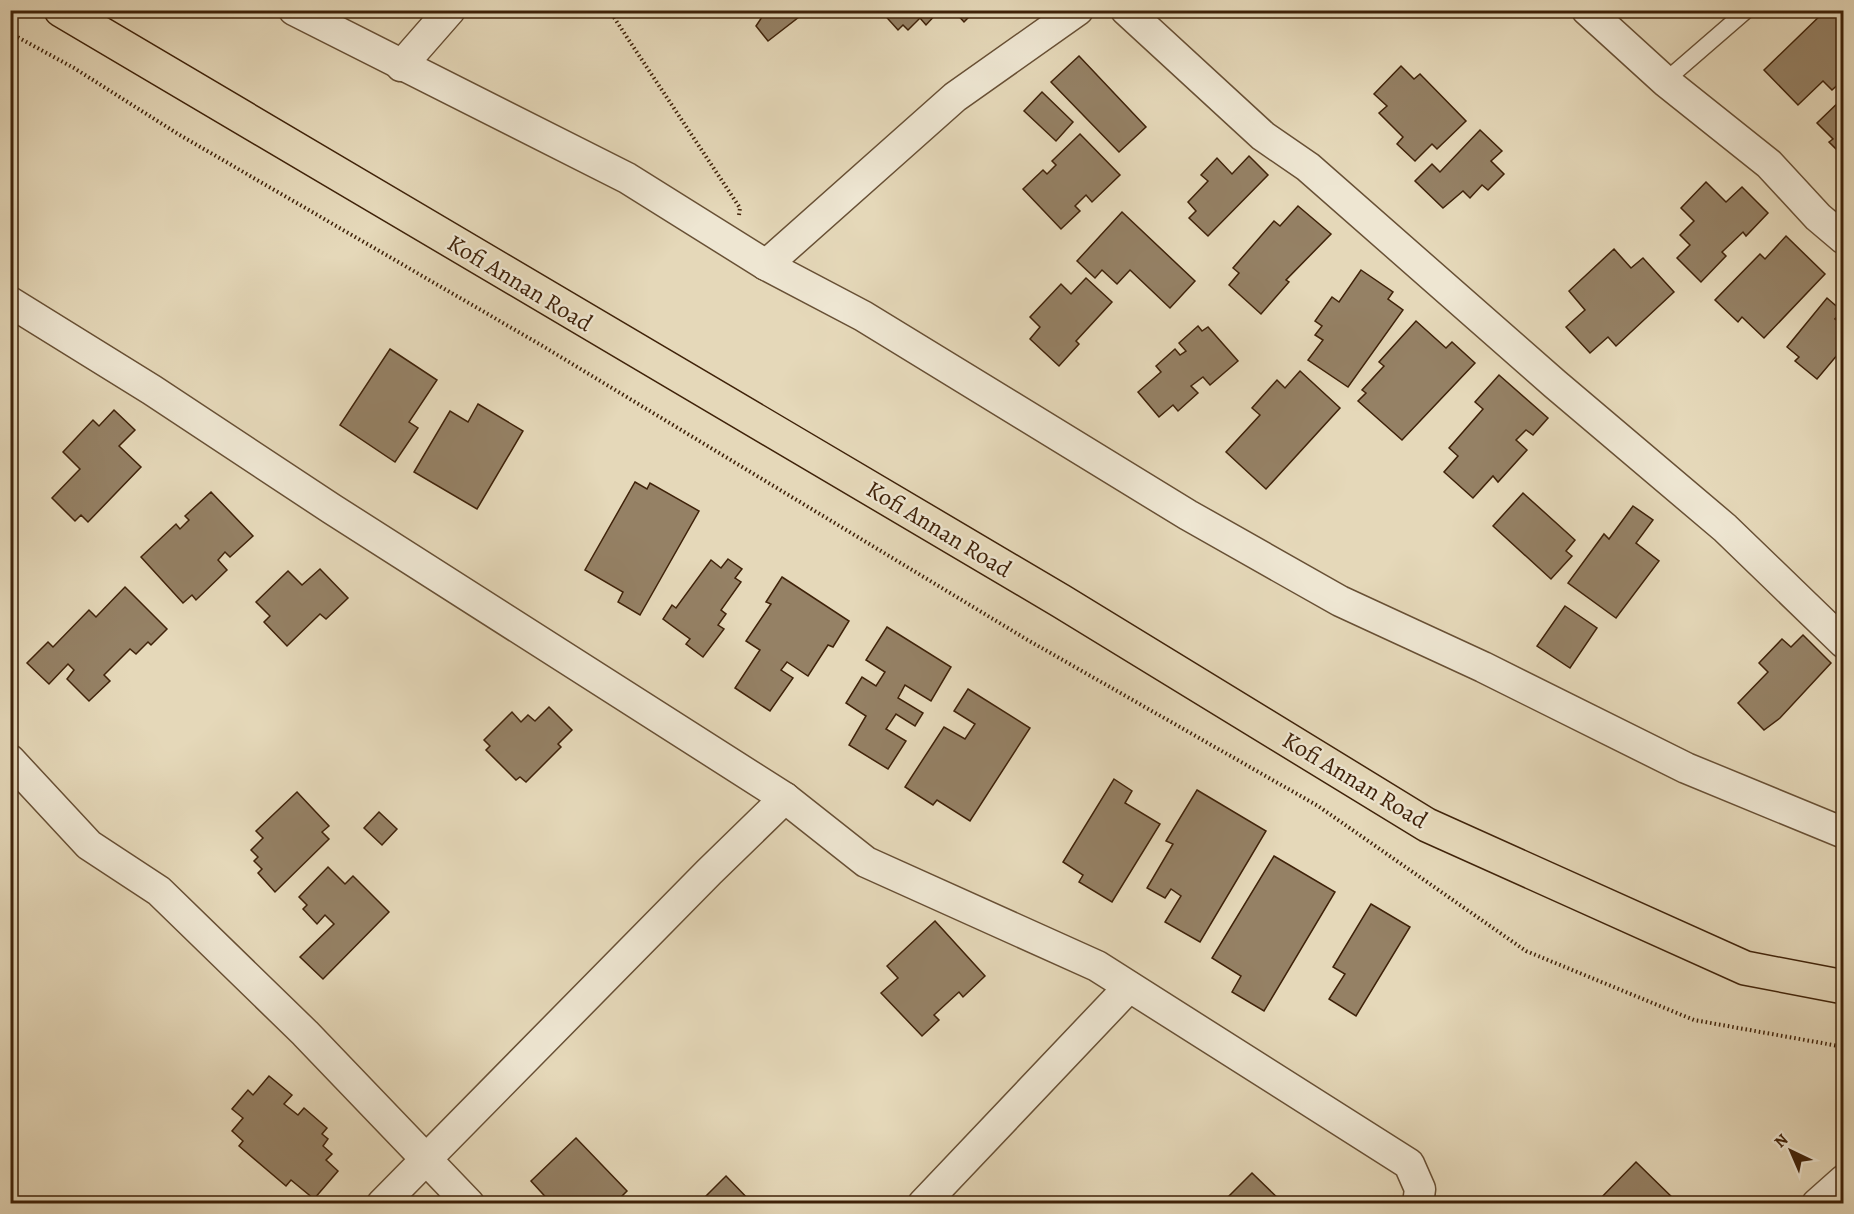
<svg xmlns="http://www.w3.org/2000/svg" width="1854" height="1214" font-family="Alegreya,serif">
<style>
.building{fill:#958165;stroke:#3f2209;stroke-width:1.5}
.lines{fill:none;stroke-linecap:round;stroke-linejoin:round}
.lane-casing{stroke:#685035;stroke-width:18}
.street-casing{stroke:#685035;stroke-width:33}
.primary-casing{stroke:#3f2209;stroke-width:36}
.path{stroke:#3f2209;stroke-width:4;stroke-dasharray:1.5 3;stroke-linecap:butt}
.lane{stroke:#eee6d2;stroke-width:15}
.street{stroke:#eee6d2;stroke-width:30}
.primary{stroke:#e5d8b9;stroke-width:33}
.labels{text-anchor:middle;stroke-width:4.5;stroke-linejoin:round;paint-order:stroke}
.street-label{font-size:24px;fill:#3f2209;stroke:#eee6d2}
</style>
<rect width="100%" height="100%" fill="#e5d8b9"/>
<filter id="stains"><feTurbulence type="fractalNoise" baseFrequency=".00333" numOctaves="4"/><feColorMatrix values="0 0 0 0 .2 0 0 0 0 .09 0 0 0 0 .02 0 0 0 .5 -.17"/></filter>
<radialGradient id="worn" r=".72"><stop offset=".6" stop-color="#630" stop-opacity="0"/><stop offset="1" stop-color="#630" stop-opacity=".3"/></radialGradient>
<g class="building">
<path d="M756,10H808L768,41L756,26L762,17Z"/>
<path d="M880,10H940L926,25L920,18L908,30L903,25L898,30Z"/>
<path d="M953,10H976L964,22Z"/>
<path d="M1826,10H1844V79L1832,90L1823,81L1798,105L1764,70Z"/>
<path d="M1079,56L1146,127L1119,152L1051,82Z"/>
<path d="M1401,66L1414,79L1420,74L1466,121L1437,149L1432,144L1415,161L1397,144L1403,137L1379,113L1387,106L1374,94Z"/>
<path d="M1042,92L1073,122L1056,141L1024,111Z"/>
<path d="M1844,97V157L1829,142L1833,139L1817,123Z"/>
<path d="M1480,130L1502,151L1491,161L1504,174L1488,190L1482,185L1470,198L1463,191L1443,208L1415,181L1432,164L1440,172Z"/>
<path d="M1080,134L1120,175L1092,202L1086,195L1075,206L1080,211L1061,229L1023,189L1043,170L1047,174L1056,165L1052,161Z"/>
<path d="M1249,156L1268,175L1208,236L1189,218L1196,211L1188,202L1208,181L1201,175L1217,158L1232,174Z"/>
<path d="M1706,182L1726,202L1742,187L1768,213L1746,236L1743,232L1722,252L1726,256L1701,282L1677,258L1690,245L1680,235L1694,221L1681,208Z"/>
<path d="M1298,206L1331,234L1286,280L1289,282L1261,314L1229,285L1239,273L1233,268L1274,221L1280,226Z"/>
<path d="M1122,212L1195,281L1170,308L1130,270L1117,284L1102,270L1095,278L1077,261Z"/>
<path d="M1786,236L1825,274L1764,338L1742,317L1738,322L1715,300L1760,254L1765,259Z"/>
<path d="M1614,249L1631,268L1643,258L1674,292L1616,346L1608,337L1590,353L1566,327L1585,310L1569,291Z"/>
<path d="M1361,270L1393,292L1388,299L1403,310L1348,387L1308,360L1323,340L1315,335L1322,326L1315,321L1332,297L1339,302Z"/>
<path d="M1086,278L1112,302L1076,341L1079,344L1059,366L1030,339L1040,327L1030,317L1061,284L1071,294Z"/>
<path d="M1827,298L1842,311L1835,319L1844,327V347L1817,379L1795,361L1799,357L1787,347Z"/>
<path d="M1416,321L1446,348L1452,342L1475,363L1402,440L1358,401L1366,393L1362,390L1384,366L1379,362Z"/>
<path d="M1198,326L1202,331L1208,327L1238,361L1210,385L1203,377L1191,386L1198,393L1178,411L1173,405L1159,417L1138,392L1161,372L1156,366L1175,349L1180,355L1186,351L1179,343Z"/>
<path d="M390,349L437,380L409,422L418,428L395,462L340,425Z"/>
<path d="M1300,371L1340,408L1266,489L1226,452L1260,415L1252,408L1277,380L1285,388Z"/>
<path d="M1499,375L1548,418L1533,435L1526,430L1516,440L1527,450L1498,482L1493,476L1473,498L1444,472L1458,456L1449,448L1483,409L1475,402Z"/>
<path d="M478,404L523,431L477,509L414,472L450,411L468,422Z"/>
<path d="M114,410L135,430L119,446L141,467L88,522L81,515L75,521L52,498L80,469L63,452L93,420L99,426Z"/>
<path d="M635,482L647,489L650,483L699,511L640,615L618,602L623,592L585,570Z"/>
<path d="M211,492L253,536L230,557L225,552L218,560L227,570L196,600L192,595L183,603L141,557L176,524L180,529L189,520L185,516Z"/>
<path d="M1523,493L1575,540L1566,551L1572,556L1551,579L1493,526Z"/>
<path d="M1633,506L1653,520L1636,543L1659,561L1616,618L1568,583L1604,534L1609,539Z"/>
<path d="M728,559L742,569L735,578L741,582L721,610L726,614L718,625L724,629L703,657L686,644L690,639L663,619L672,605L676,608L711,560L721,568Z"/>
<path d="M320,569L348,598L326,619L320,614L287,646L264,622L270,616L256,602L288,571L302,585Z"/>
<path d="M782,577L849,621L833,647L828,645L808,676L787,662L781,670L793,678L770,711L735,688L760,650L746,641L771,604L766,602Z"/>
<path d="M125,587L167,629L151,645L148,642L136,654L130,649L104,675L110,681L89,701L67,679L74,670L68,664L49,684L27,663L48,642L53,647L89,610L96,617Z"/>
<path d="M1565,606L1597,628L1570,668L1537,646Z"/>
<path d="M887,627L951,667L931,701L905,685L898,698L923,713L915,726L896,714L886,729L906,741L888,769L849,745L866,716L846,703L862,677L876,686L885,672L866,660Z"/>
<path d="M1803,635L1831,663L1780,718L1764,730L1738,703L1768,672L1759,663L1782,639L1791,647Z"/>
<path d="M968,689L1030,728L970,821L937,800L933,805L905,787L944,727L965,739L975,724L954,711Z"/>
<path d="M549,707L572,730L558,744L561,747L526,782L520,777L516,780L486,750L490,746L484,740L512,712L521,722L528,715L535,721Z"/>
<path d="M1114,779L1132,791L1125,803L1160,824L1112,902L1079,882L1083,875L1063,862Z"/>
<path d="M1197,790L1266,831L1200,942L1165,922L1181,896L1171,889L1165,898L1147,888L1173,844L1166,841Z"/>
<path d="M297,792L329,826L322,832L329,839L275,892L258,873L262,869L254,861L258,857L251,850L263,838L256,831Z"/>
<path d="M379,812L397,829L382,845L364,828Z"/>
<path d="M1274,856L1335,892L1264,1011L1232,992L1241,976L1212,958Z"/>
<path d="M328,867L345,884L353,876L389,912L323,979L300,957L334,924L325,915L317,924L303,909L307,905L299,897Z"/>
<path d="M1371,904L1410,927L1356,1016L1329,999L1345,974L1333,967Z"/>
<path d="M935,921L985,976L963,997L959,992L934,1015L939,1020L922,1036L881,993L898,978L887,966Z"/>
<path d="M269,1076L292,1095L284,1104L298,1115L304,1108L327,1128L322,1134L328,1139L323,1146L332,1154L326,1160L338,1171L314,1199L291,1180L286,1186L239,1146L243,1141L232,1131L243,1118L232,1109L248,1090L253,1095Z"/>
<path d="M576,1138L627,1191L614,1204H552L531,1181Z"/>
<path d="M1636,1162L1679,1204H1595Z"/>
<path d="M1252,1173L1284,1204H1235L1228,1197Z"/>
<path d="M726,1176L753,1204H698Z"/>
</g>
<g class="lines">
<defs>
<path id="lane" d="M1665,81L1747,10"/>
<g id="street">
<path d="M294,10L627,178L766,265L863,316L1188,515L1340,601L1483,667L1686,768L1844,833"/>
<path d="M1126,10L1263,136L1308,167L1555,384L1725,528L1844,643"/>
<path d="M1587,10L1665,81L1769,164L1818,217L1844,239"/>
<path d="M401,66L450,10"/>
<path d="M766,265L955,97L1078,10"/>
<path d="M10,302L152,390L332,509L785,798L866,862L1097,966L1409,1164L1420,1189L1418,1204"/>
<path d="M10,760L89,845L159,891L305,1033L469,1204"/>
<path d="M382,1204L709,872L785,798"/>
<path d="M923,1204L1129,987"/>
<path d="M1817,1204L1844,1180"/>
</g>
<path id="primary" d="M61,10L1061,601L1427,825L1745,968L1844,987"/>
</defs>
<use href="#lane" class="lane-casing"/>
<use href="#street" class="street-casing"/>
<use href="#primary" class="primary-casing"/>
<g class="path">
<path d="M609,10L740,208L739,215"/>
<path d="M10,33L74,68L178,134L541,345L1026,639L1318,806L1526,951L1694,1020L1844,1047"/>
</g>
<use href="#lane" class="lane"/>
<use href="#street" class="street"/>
<use href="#primary" class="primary"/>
</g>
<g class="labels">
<g class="street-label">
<text transform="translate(520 283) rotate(31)" y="8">Kofi Annan Road</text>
<text transform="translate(939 529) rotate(31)" y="8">Kofi Annan Road</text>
<text transform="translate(1355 780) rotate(31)" y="8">Kofi Annan Road</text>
</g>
</g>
<rect width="1854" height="1214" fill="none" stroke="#e5d8b9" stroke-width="36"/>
<rect x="12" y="12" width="1830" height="1190" fill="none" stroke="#3f2209" stroke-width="3"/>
<rect x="18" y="18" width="1818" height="1178" fill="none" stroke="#3f2209" stroke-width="1.5"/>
<g transform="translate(1791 1151) rotate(316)" stroke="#eee6d2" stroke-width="4.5" paint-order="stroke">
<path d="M0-4.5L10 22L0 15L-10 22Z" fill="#3f2209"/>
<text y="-9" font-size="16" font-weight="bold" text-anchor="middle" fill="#3f2209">N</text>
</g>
<rect width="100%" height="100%" filter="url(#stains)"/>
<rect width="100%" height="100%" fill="url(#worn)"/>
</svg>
